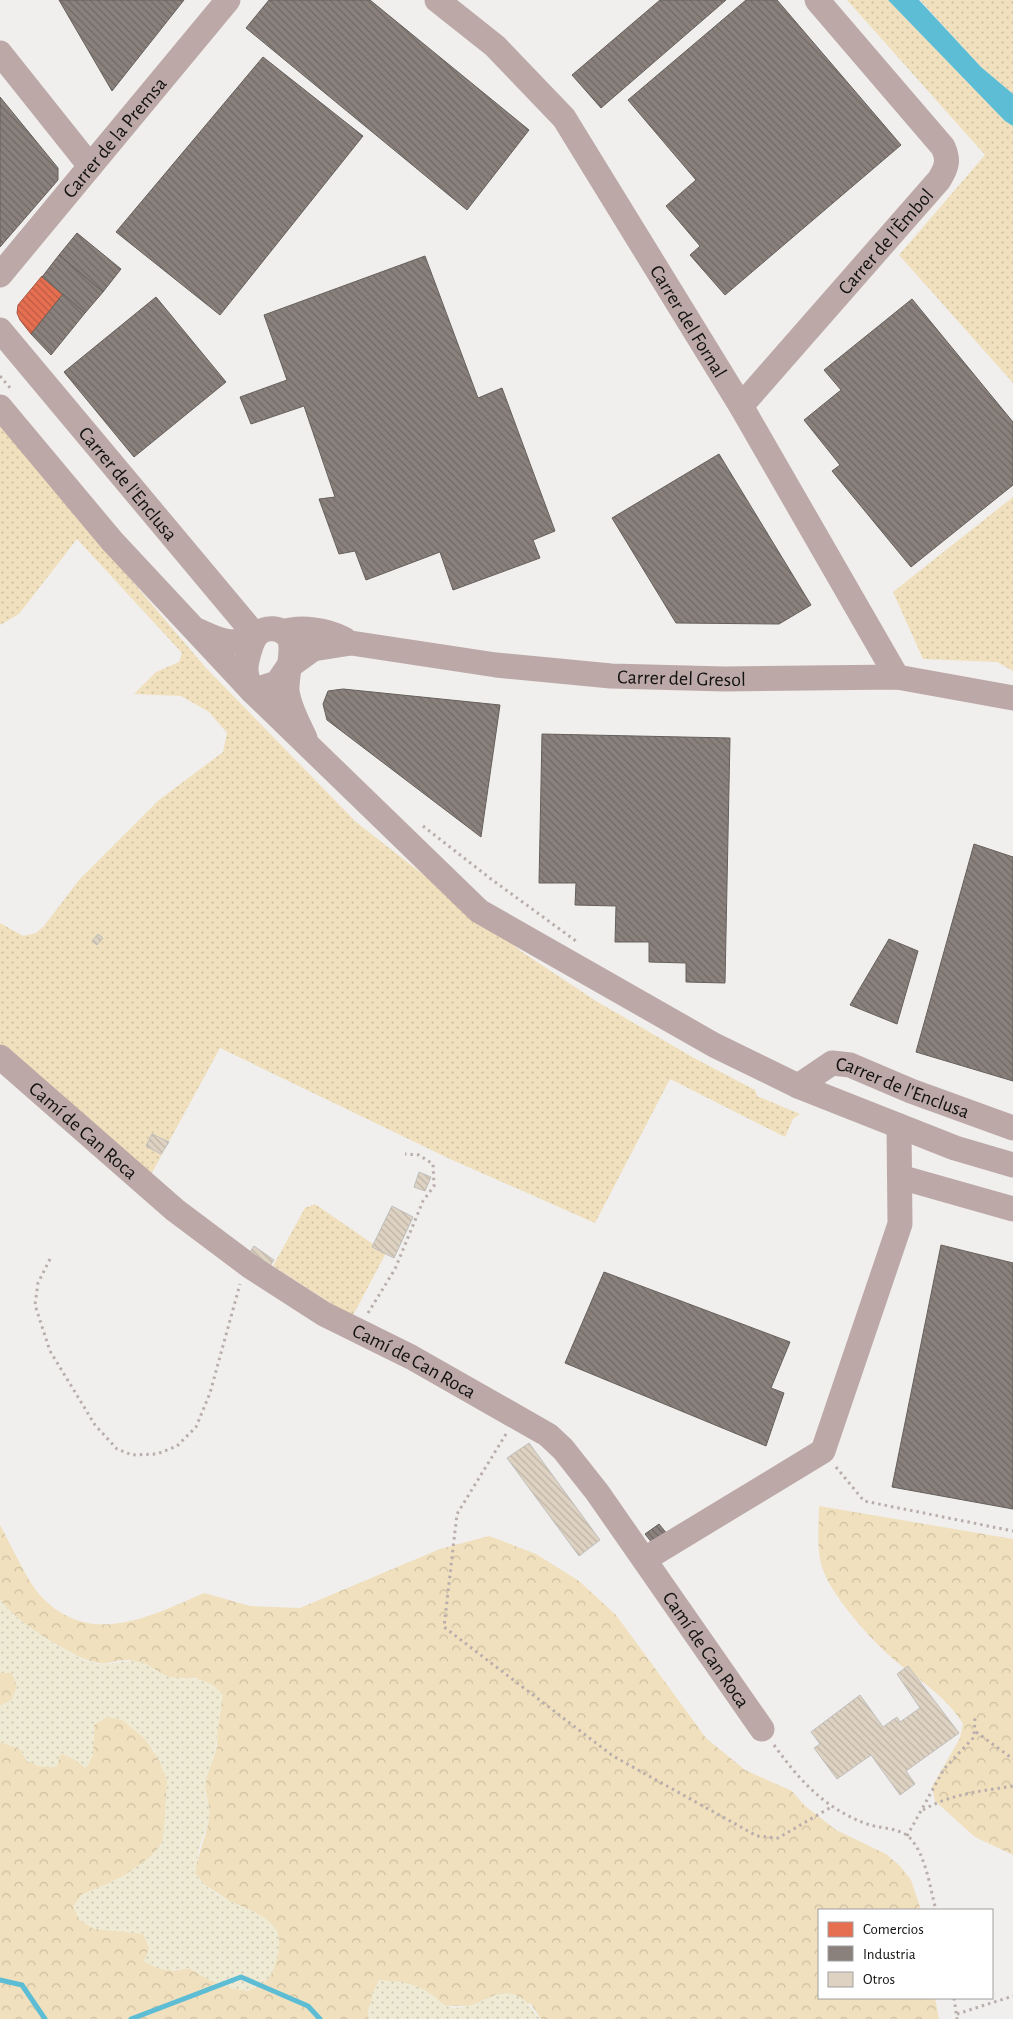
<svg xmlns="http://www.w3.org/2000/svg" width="1013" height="2019" font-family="'Alegreya Sans',sans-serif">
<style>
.grass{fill:url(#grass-dots)}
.forest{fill:url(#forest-crowns)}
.sand{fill:url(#sand-dots)}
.water{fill:#5cbdd4}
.shops{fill:url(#shops-back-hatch);stroke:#a7533e}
.industry{fill:url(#industry-back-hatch);stroke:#66605c}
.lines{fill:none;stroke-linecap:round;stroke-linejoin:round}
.stream{stroke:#5cbdd4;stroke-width:5}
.building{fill:url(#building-back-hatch);stroke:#bfbfbd}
.path{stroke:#b9aeac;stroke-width:3;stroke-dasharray:2.5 4;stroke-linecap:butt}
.minor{stroke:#bca9a7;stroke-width:25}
.labels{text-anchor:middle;stroke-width:5;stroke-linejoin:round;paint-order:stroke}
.street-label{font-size:20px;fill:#121210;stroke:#fff}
</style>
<defs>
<pattern id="grass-dots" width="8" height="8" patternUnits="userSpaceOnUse" patternTransform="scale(1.25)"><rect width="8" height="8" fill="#f0e0bd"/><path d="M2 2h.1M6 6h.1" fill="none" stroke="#cdbfa1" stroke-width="1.8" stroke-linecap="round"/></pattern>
<pattern id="forest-crowns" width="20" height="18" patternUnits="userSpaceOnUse" patternTransform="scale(1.25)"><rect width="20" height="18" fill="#f0e0bd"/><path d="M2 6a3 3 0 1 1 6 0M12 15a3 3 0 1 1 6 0" fill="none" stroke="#cdbfa1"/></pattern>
<pattern id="sand-dots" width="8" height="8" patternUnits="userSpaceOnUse" patternTransform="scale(1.25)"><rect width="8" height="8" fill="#efead4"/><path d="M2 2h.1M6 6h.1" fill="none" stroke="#ccc8b5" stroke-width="1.8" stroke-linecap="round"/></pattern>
<pattern id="shops-back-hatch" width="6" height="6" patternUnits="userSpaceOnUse" patternTransform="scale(1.25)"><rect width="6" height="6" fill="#e76f51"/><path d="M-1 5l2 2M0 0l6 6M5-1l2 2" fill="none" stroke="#ba5a42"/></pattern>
<pattern id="industry-back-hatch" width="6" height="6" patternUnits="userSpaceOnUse" patternTransform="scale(1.25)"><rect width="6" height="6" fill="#8a817c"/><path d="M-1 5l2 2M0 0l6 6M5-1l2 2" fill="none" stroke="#6f6864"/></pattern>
<pattern id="building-back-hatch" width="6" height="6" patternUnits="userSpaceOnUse" patternTransform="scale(1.25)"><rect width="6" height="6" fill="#ded2c2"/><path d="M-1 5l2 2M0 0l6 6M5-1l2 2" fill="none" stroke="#bdb3a6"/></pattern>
</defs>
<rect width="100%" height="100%" fill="#f0efed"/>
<g class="grass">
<path d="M847,0H888L1005,121L1013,126V383L899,255L985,155Z"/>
<path d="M920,0H1013V94L981,67Z"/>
<path d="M0,426L206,668L356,822L522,952L596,1001L694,1058L755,1090L757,1096L800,1114L793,1119L785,1137L670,1079L595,1223L450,1159L220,1048L148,1180L0,1048V923L23,936L36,933L44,926L79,880L159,800L223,752L227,733L209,712L181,696L134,694L156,672L179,662L182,653L77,539L19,614L0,625Z"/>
<path d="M1013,497V671L997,662L923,659L893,592Z"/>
<path d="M315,1204L386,1253L352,1317L273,1266L305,1208Z"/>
</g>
<g class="forest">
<path d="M819,1506L1013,1539V1855L975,1837L935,1801L932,1787L960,1738L963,1724C948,1699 925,1684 903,1667C878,1648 831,1597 822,1567C816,1548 819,1526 819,1506Z"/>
<path d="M0,1525C10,1543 27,1580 39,1594C88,1649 149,1617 204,1593L250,1606L300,1608L440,1549L489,1536L536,1554L579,1581L616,1615L706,1738L745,1770L792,1791L804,1805L836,1830L886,1854L900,1866L911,1880L921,1910H819V1998H935L939,2019H541L531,2004L489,1997L476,2006H445C424,1987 407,1982 380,1981L369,2008L368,2019H0V1742L20,1749L28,1762L60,1753L74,1759L94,1740V1725C97,1723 103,1718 107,1717C133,1713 162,1759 167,1779C169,1792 167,1833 161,1844C150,1862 125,1876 107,1884L128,1931L144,1934L149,1948L172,1971L189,1968C208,1980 227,1988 249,1991L228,1900L205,1885L195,1874C197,1852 211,1830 209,1807C208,1798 204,1792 206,1781C208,1767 219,1752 217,1737C213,1717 204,1697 197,1678C188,1678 175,1680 167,1676C154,1671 142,1662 128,1660C118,1659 107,1665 98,1663C74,1659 13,1620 0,1599Z"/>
<path d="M0,1673H12L17,1686L12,1700L0,1706Z"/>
</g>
<g class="sand">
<path d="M0,1599C12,1619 74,1660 98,1664C113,1666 128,1657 144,1663C152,1666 159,1673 167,1676C172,1678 178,1677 183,1678C202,1679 209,1680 223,1694L215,1752L206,1779L205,1793L209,1807V1821L199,1848L195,1874C201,1881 207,1888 215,1893C234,1906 264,1910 277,1931C281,1939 279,1953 276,1962C263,2009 218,1987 189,1968C170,1971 160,1972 144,1961L149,1948L143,1934L94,1929L79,1920L73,1906L82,1894L119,1879L154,1854L162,1842L164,1828L167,1780L155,1751L145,1739L122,1720L107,1717L94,1725L93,1755L86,1769L74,1759L61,1753L57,1767C37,1768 31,1766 20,1749L0,1742V1706L12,1700L17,1686L12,1673H0Z"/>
<path d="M379,1980C398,1981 415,1982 431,1994C436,1997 441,2004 446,2006C475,2016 495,1982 520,1997C531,2003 532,2013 541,2019H368L372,1994Z"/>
</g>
<path class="water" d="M888,0H919L981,67L1013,94V126L1005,121Z"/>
<path class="shops" d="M42,276L63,294L31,334L20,320L17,313L18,305Z"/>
<g class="industry">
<path d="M59,0H184L112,91Z"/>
<path d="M269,0H370L529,130L467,210L246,28Z"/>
<path d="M660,0H726L601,108L572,75Z"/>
<path d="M746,0H777L901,145L725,295L690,255L700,246L666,206L696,180L628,100Z"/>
<path d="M263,57L363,136L220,315L116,232Z"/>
<path d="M0,97L58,168V180L0,247Z"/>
<path d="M77,233L121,269L103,292L59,255Z"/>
<path d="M59,255L103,292L85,313L42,277Z"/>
<path d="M425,256L478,398L502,388L555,531L533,540L540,558L453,590L440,552L366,580L355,551L339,554L319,499L335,497L304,406L251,424L240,397L287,380L264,315Z"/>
<path d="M63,294L85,313L51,355L31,334Z"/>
<path d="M156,297L226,382L134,457L64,372Z"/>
<path d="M912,299L1013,422V485L911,567L832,471L840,465L804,420L841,390L824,370Z"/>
<path d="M719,454L811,605L779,624L676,623L612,518Z"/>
<path d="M343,689L500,705L481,837L327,720L323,704L328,691Z"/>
<path d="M542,734L730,738L725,983L686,982V963L649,962V942H615L616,906L575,905L576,883H539Z"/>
<path d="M974,844L1013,857V1081L916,1052Z"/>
<path d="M889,939L918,951L897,1024L850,1005Z"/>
<path d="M941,1245L1013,1263V1509L892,1487Z"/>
<path d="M604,1272L790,1342L771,1388L784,1393L766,1446L565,1363Z"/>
<path d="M659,1524L668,1535L653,1544L645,1534Z"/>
</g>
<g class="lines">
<g class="stream">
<path d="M0,1980L22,1985L45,2019"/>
<path d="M131,2019L241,1977L308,2006L320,2019"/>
</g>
</g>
<g class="building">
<path d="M98,934L103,938L97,945L92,941Z"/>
<path d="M152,1134L169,1142L161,1154L146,1146Z"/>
<path d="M419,1172L431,1177L425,1191L414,1187Z"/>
<path d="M392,1206L413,1217L394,1258L372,1247Z"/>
<path d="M254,1246L274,1260L268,1269L247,1256Z"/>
<path d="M529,1443L600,1540L579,1556L507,1458Z"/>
<path d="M908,1666L959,1733L906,1771L915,1784L900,1795L871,1755L837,1779L814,1748L820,1744L811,1732L860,1695L883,1727L897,1717L900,1722L920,1708L897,1674Z"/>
</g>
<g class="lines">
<g class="path">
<path d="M0,376L11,389"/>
<path d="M423,826L491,879L576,941"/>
<path d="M50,1259L38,1283L35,1305L50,1351L95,1425L117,1449L132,1455L157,1454L177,1446L196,1427L210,1393L240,1284"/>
<path d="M368,1313L395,1269L423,1201L434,1186L433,1164L419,1155L405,1154"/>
<path d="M506,1434L457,1514L444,1627L613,1756L757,1836L778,1838L833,1806"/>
<path d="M836,1467L864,1501L1013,1531"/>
<path d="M976,1732L1013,1759"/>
<path d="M774,1745C800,1781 824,1808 867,1824C881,1829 899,1827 910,1838C926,1855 930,1888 936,1910"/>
<path d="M923,1810C950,1794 982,1791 1013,1786"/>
<path d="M907,1836L944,1769L974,1737L975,1717"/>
<path d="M954,1998L957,2019"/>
<path d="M957,2014L1013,1996"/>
</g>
<g class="minor">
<path id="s1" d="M437,0L495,46L564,118L741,406L897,677"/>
<path d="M0,53L90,166"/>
<path id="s2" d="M0,275L228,0"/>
<path id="s3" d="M0,330L256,636C234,647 220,641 199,631"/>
<path id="s4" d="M741,406L939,180C947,167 949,160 943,147L817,0"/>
<path d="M0,407L112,541L252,691L479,911L714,1045L798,1086L955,1148L1013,1165"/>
<path d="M283,632C301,626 327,630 344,639"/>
<path id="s5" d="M305,738C298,723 289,707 287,691C286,675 295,650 289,638C283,627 264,625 256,636C251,643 246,661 246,669C246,677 249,684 252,691L277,683L288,667L313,649L351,643L496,665L611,676L725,679L897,677L1013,698"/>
<path id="s6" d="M0,1057L175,1210L251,1267L324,1314L411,1357L548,1435L563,1449L597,1492L762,1729"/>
<path id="s7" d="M798,1086L832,1063L850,1065L911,1091L1013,1128"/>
<path d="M900,1177L1013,1209"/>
<path d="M645,1559L823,1451L900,1224L899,1126"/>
</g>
</g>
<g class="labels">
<g class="street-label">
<text dy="7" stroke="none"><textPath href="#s2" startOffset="179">Carrer de la Premsa</textPath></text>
<text dy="7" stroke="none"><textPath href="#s4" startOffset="219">Carrer de l'Èmbol</textPath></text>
<text dy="7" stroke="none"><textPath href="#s1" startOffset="412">Carrer del Fornal</textPath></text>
<text dy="7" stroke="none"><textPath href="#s3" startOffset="200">Carrer de l'Enclusa</textPath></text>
<text dy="7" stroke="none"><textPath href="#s5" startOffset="648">Carrer del Gresol</textPath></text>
<text dy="7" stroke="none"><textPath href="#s7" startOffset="116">Carrer de l'Enclusa</textPath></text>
<text dy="7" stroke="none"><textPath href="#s6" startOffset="111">Camí de Can Roca</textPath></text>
<text dy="7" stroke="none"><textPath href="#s6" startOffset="516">Camí de Can Roca</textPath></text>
<text dy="7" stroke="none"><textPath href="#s6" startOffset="936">Camí de Can Roca</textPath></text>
</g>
</g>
<rect x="818" y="1909" width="175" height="90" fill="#ffffff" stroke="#a0a09f"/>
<rect x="828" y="1922" width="25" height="15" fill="#e76f51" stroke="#a0a09f"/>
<text x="863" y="1934" font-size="15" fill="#121210">Comercios</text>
<rect x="828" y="1946" width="25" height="15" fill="#8a817c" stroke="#a0a09f"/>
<text x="863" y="1959" font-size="15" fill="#121210">Industria</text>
<rect x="828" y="1972" width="25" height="15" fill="#ded2c2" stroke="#a0a09f"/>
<text x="863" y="1984" font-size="15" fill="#121210">Otros</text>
</svg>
